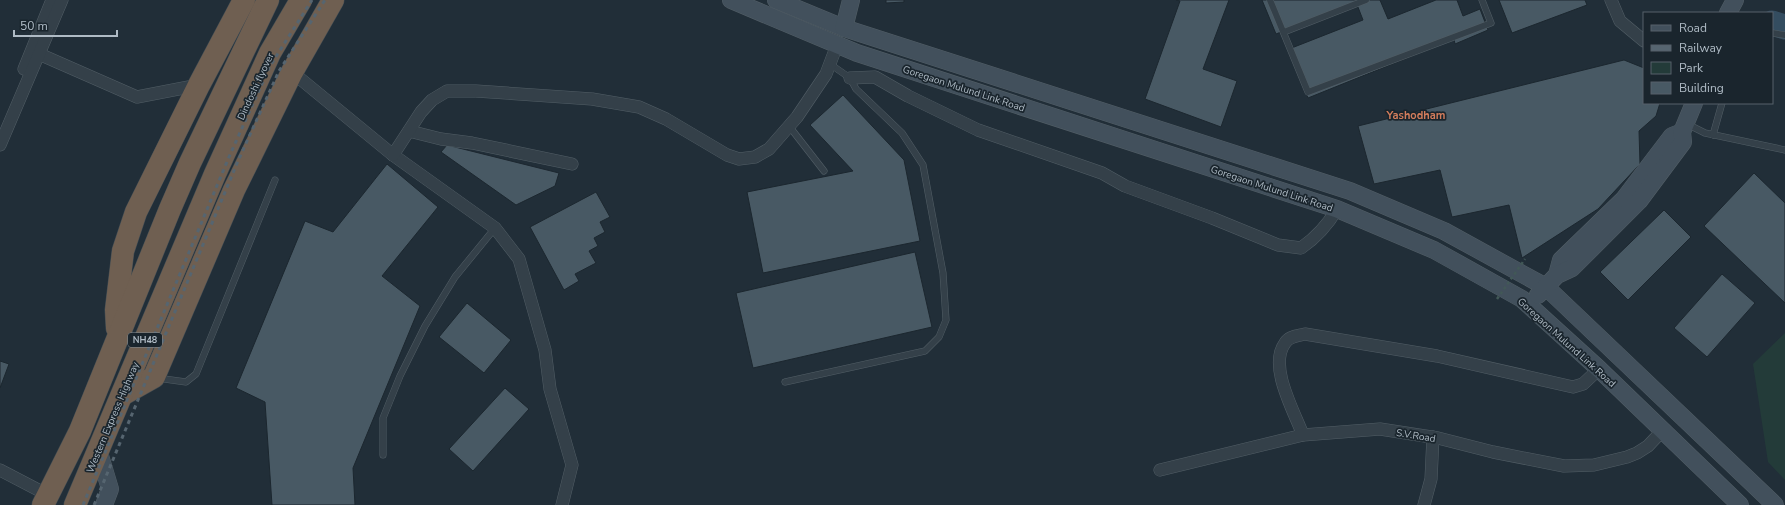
<svg xmlns="http://www.w3.org/2000/svg" width="1785" height="505" font-family="'Nunito Sans',sans-serif">
<style>
.green{fill:#233b39}
.lines{fill:none;stroke-linecap:round;stroke-linejoin:round}
.river{stroke:#344d60;stroke-width:25}
.building{fill:#485964;stroke:#1c272f}
.lane-casing{stroke:#525e66;stroke-width:7}
.street-casing{stroke:#525e66;stroke-width:13}
.secondary-casing{stroke:#525e66;stroke-width:18}
.highway-casing{stroke:#3f4b53;stroke-width:23}
.lane{stroke:#344049;stroke-width:6}
.street{stroke:#344049;stroke-width:12}
.secondary{stroke:#42505c;stroke-width:17}
.highway{stroke:#6f5f51;stroke-width:22}
.rail{stroke:#566570;stroke-width:3;stroke-dasharray:4 4;stroke-linecap:butt}
.path-bridge{stroke:#425857;stroke-width:2.5;stroke-dasharray:3 3;stroke-linecap:butt}
.labels{text-anchor:middle;stroke-width:3.5;stroke-linejoin:round;paint-order:stroke}
.shield{fill:#1a252d;stroke:#828e97;stroke-width:1}
.shield-label{font-size:9px;font-weight:bold;fill:#afbbc5}
.street-label{font-size:10px;fill:#afbbc5;stroke:#1a252d}
.neighbourhood-label{font-size:11px;font-weight:bold;fill:#d37d5c;stroke:#1a252d}
</style>
<rect width="100%" height="100%" fill="#212e38"/>
<path class="green" d="M1785,333V480L1768,462L1753,364Z"/>
<g class="lines">
<path class="river" d="M1772,23L1785,27"/>
</g>
<g class="building">
<path d="M886,0H904V2L886,3Z"/>
<path d="M1176,0H1229L1203,69L1237,81L1221,127L1145,99L1180,1Z"/>
<path d="M1262,0H1380L1388,19L1436,0H1457L1463,16L1480,9L1488,30L1455,44L1454,39L1308,98L1289,49L1363,20L1356,2L1276,34Z"/>
<path d="M1499,0H1585L1587,5L1512,33Z"/>
<path d="M1624,60L1644,68V103H1660L1656,116L1639,131L1640,164L1598,209L1522,258L1509,205L1452,217L1440,170L1374,184L1358,126Z"/>
<path d="M843,95L904,160L920,241L763,273L747,192L853,171L810,125Z"/>
<path d="M447,145L559,173L555,186L516,205L441,152Z"/>
<path d="M387,164L438,207L382,276L420,306L353,468L355,505H272L265,402L236,388L305,221L333,232Z"/>
<path d="M1754,173L1785,203V303L1704,226Z"/>
<path d="M596,192L610,217L600,222L605,232L594,238L598,246L589,251L596,263L575,274L579,281L564,290L530,227Z"/>
<path d="M1664,210L1691,237L1628,300L1600,272Z"/>
<path d="M915,252L932,327L753,368L736,293Z"/>
<path d="M1722,274L1755,303L1707,357L1674,328Z"/>
<path d="M467,303L511,340L484,373L439,337Z"/>
<path d="M0,361L9,364L0,388Z"/>
<path d="M505,388L529,409L473,471L449,449Z"/>
</g>
<g class="lines">
<defs>
<g id="lane">
<path d="M1270,0L1308,92L1491,23L1482,0"/>
<path d="M1284,32L1366,0"/>
<path d="M1772,33L1785,35"/>
<path d="M1687,124L1705,133L1785,150"/>
<path d="M789,126L824,171"/>
<path d="M1713,135L1722,103"/>
<path d="M157,378L186,382L196,374L275,180"/>
<path d="M785,382L925,351L939,337L946,320L943,273L923,165L902,133L856,89L850,78L830,64"/>
<path d="M383,455V418L400,376L425,326L455,277L495,228"/>
</g>
<g id="street">
<path d="M1611,0L1620,21L1644,41"/>
<path d="M39,54L137,97L199,85"/>
<path d="M24,69L52,0"/>
<path d="M292,72L393,155L495,228L519,259L545,350L550,389L572,465L562,505"/>
<path d="M850,78L875,77L908,96L978,130L1102,173L1125,186L1212,218L1278,245L1301,248C1317,237 1327,226 1337,209"/>
<path d="M409,131L441,139L472,143L572,164"/>
<path d="M0,145L62,0"/>
<path d="M393,155L421,112L432,100L447,91H476L592,99L639,107L666,119L727,155L739,159L755,157L769,149L797,117L826,74L837,45"/>
<path d="M1303,435C1294,411 1268,366 1285,343C1289,336 1298,336 1305,334L1437,356L1573,387L1583,384L1599,369"/>
<path d="M0,470L48,495"/>
<path d="M1160,470L1303,435L1380,429L1438,438L1493,452L1564,466L1594,465L1627,457L1637,453L1648,446L1663,430"/>
<path d="M1424,505L1431,479L1433,437"/>
</g>
<g id="secondary">
<path d="M731,0L857,53L1337,209L1434,250L1522,299L1599,369L1740,505"/>
<path d="M776,0L844,28L1350,191L1444,231L1546,287L1775,505"/>
<path d="M1728,13L1735,0"/>
<path d="M844,28L851,0"/>
<path d="M1557,275L1561,260L1624,199L1672,136L1682,132"/>
<path d="M1538,295L1557,275L1572,268L1639,201L1683,142L1682,132L1694,103"/>
<path d="M98,449L110,489L104,505"/>
</g>
<g id="highway">
<path d="M117,328L116,310L123,251L136,212L199,85L244,0"/>
<path d="M122,395L154,377L234,190L292,72L333,0"/>
<path d="M43,505L80,431L170,209L190,163L268,0"/>
<path d="M75,505L215,174L270,53L301,0"/>
</g>
</defs>
<use href="#lane" class="lane-casing"/>
<use href="#street" class="street-casing"/>
<use href="#secondary" class="secondary-casing"/>
<use href="#highway" class="highway-casing"/>
<use href="#lane" class="lane"/>
<use href="#street" class="street"/>
<use href="#secondary" class="secondary"/>
<use href="#highway" class="highway"/>
<g class="rail">
<path d="M83,505L229,157L270,66L312,0"/>
<path d="M94,505L238,161L279,71L325,0"/>
</g>
<path class="path-bridge" d="M1497,299L1525,259"/>
</g>
<g class="labels">
<rect class="shield" x="128" y="333" width="34" height="14" rx="3"/>
<g class="shield-label">
<text x="145" y="343">NH48</text>
</g>
<g class="street-label">
<text transform="translate(255 86) rotate(-65)" y="4">Dindoshi flyover</text>
<text transform="translate(964 88) rotate(18)" y="4">Goregaon Mulund Link Road</text>
<text transform="translate(1272 188) rotate(18)" y="4">Goregaon Mulund Link Road</text>
<text transform="translate(1567 342) rotate(42)" y="4">Goregaon Mulund Link Road</text>
<text transform="translate(112 417) rotate(-67)" y="4">Western Express Highway</text>
<text transform="translate(1416 435) rotate(9)" y="4">S.V.Road</text>
</g>
<g class="neighbourhood-label">
<text x="1416" y="119">Yashodham</text>
</g>
</g>
<rect x="1643" y="12" width="130" height="92" fill="#1a252d" stroke="#56616a"/>
<rect x="1651" y="25" width="20" height="6" fill="#42505c" stroke="#56616a"/>
<text x="1679" y="32" font-size="12" fill="#afbbc5">Road</text>
<rect x="1651" y="45" width="20" height="6" fill="#566570" stroke="#56616a"/>
<text x="1679" y="52" font-size="12" fill="#afbbc5">Railway</text>
<rect x="1651" y="62" width="20" height="12" fill="#233b39" stroke="#56616a"/>
<text x="1679" y="72" font-size="12" fill="#afbbc5">Park</text>
<rect x="1651" y="82" width="20" height="12" fill="#485964" stroke="#56616a"/>
<text x="1679" y="92" font-size="12" fill="#afbbc5">Building</text>
<path d="M14 30v6h103v-6" fill="none" stroke="#afbbc5" stroke-width="2"/>
<text x="20" y="30" font-size="12" fill="#afbbc5" stroke="#1a252d" stroke-width="3" paint-order="stroke">50 m</text>
</svg>
